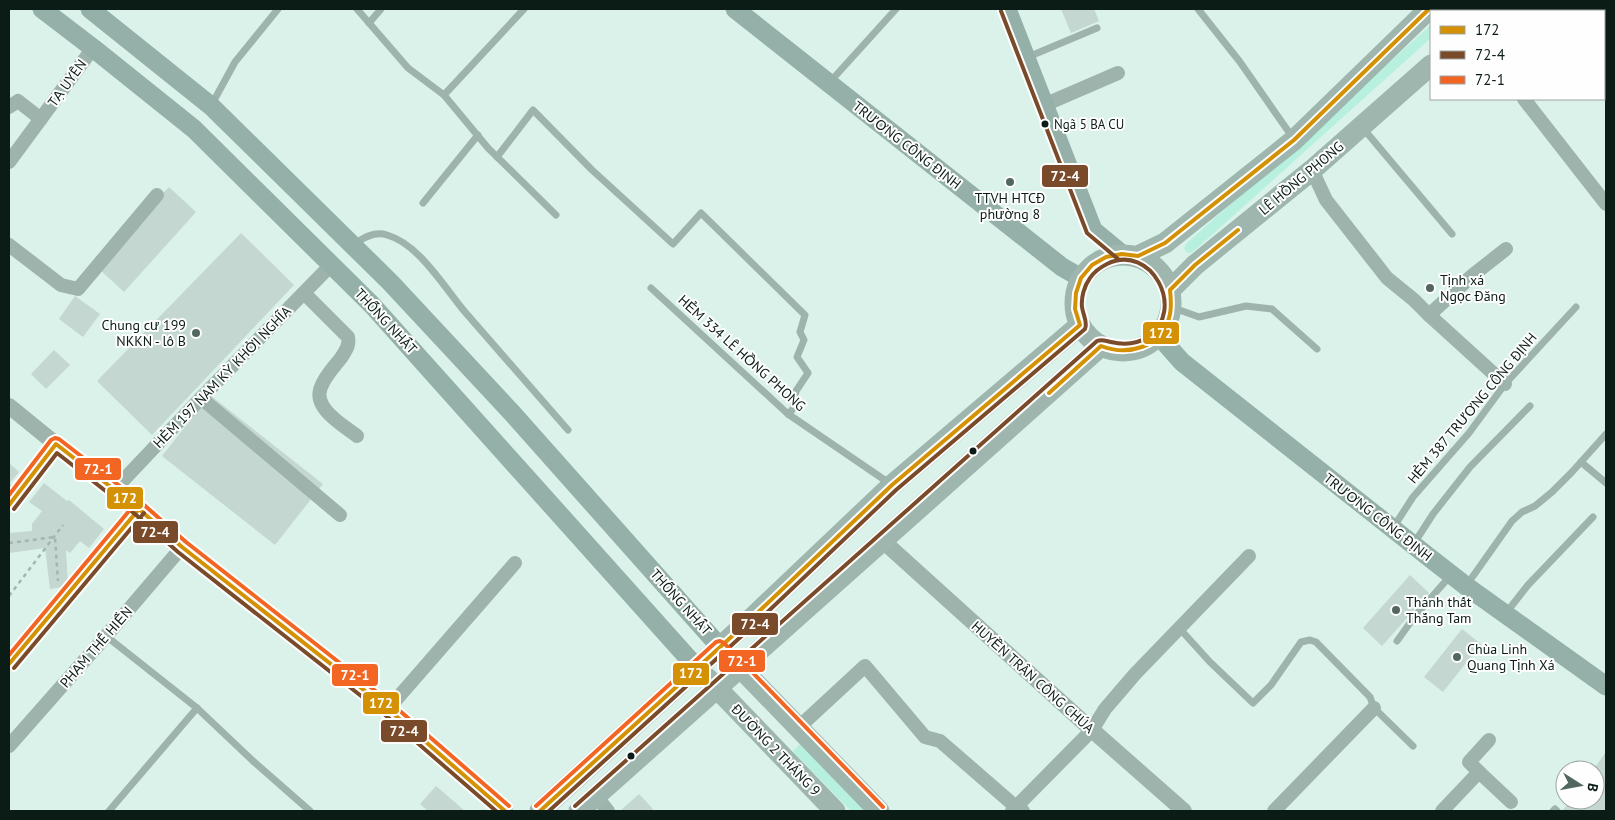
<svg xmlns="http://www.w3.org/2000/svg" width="1615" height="820" font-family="'PT Sans',sans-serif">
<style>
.green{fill:#b7f0de}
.building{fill:#c4d7d1}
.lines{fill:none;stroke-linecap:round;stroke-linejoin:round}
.path{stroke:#a3b6b0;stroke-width:2.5;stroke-dasharray:4 4;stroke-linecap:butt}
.service{stroke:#9db3ac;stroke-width:7}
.minor{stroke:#9db3ac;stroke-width:14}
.tertiary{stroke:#9db3ac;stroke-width:16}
.secondary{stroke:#94b0a9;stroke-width:19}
.primary{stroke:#9eb6ae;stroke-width:21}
.bus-1-casing{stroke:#fefefe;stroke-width:8}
.bus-2-casing{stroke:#fefefe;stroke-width:8}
.bus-3-casing{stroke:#fefefe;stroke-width:8}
.bus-1{stroke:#d49103;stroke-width:4}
.bus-2{stroke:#7a4b2a;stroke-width:4}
.bus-3{stroke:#f26522;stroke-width:4}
.bus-dot{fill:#0b1c17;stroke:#fefefe;stroke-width:2}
.poi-dot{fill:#536761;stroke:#fefefe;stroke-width:2}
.labels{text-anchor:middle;stroke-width:4;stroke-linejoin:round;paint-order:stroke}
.bus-label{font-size:13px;fill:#0b1c17;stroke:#fefefe;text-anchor:start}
.street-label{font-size:14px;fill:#0b1c17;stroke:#fefefe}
.poi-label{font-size:14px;fill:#0b1c17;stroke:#fefefe;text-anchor:start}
.line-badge{stroke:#fefefe;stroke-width:2}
.badge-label{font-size:14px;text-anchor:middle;font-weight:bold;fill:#fff}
</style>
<rect width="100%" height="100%" fill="#daf2ea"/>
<g class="green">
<path d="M1431,25V38L1194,251L1190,253L1186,252L1184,248L1187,243Z"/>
<path d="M800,744L803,746L867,811H851L795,754L793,751Z"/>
</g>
<g class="building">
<path d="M1061,9H1094L1099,21L1071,33Z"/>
<path d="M169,187L196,212L124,292L97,267Z"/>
<path d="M241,233L294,285L152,435L97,381Z"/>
<path d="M75,296L100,314L83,337L59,319Z"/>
<path d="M54,350L70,365L46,389L31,374Z"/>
<path d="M210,395L323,484L275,545L162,456Z"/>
<path d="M9,463L19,472L10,483L13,486L9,491Z"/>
<path d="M44,483L67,501L69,500L104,529L89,548L80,541L70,553L66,550L68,586L50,589L45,548L9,553V533L32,531V524L42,511L29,502Z"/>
<path d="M1410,575L1429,593L1382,646L1363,628Z"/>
<path d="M1462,629L1481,644L1443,692L1424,677Z"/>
<path d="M1606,752V811H1562L1571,800H1595V770H1593Z"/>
<path d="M436,786L465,811H428L420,804Z"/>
<path d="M639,794L653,809L650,811H620Z"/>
</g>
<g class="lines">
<g class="path">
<path d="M9,543L55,537L58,581"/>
<path d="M9,596L63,525"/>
</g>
<g class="service">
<path d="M357,9L408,68L444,95L488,148L556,215"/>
<path d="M1198,9L1240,62L1293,138"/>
<path d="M369,23L381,9"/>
<path d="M1028,57L1097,28"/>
<path d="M829,83L896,9"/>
<path d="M444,95L524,9"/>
<path d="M212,104L235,62L278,9"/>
<path d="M1362,127L1452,234"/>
<path d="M497,157L533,110L591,169L673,244L701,213L805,315L800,332L804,340L797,357L808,373L796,391L793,409L788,414"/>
<path d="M423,203L478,135"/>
<path d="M353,245C363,238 374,231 387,235C419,244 444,287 465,312C499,351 534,391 568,430"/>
<path d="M651,288L788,414L889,483"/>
<path d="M1171,307L1199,317L1246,306L1272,309L1317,349"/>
<path d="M1581,462L1606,483"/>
<path d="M9,505L56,444"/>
<path d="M1393,528L1413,497L1469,433L1505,384L1576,307"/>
<path d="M1413,545L1433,514L1470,467L1530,406"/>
<path d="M1466,586L1512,521L1522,512L1535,506L1552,492L1572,472L1606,434"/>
<path d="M1506,613L1528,585L1593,517"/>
<path d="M1180,629L1210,662L1253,703L1271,685L1301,642L1310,640L1316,642L1370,697L1374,708L1413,746"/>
<path d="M106,636L197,708L253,761L310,811"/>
<path d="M1397,641L1415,616L1451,575"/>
<path d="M9,664L139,509"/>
<path d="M109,811L197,708"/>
<path d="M1553,811L1555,809L1557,811"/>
</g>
<g class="minor">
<path d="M1524,99L1606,204"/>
<path d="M1044,105L1118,73"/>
<path d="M9,107L18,101L41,119"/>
<path d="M9,162L93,48"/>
<path d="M1312,170L1326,200L1387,278L1414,300L1429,315L1505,384"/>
<path d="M9,245L61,285L78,289L157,195"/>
<path d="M304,293L348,337C350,346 345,351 341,358C334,367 325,376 321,387C312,408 343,425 357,436"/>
<path d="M1429,315L1473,275L1506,249"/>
<path d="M201,398L340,515"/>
<path d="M114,490L201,398L331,265"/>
<path d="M388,709L515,563"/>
<path d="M798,728L865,666L925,737L940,741L1016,807L1023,811"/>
<path d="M9,746L106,636L182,547"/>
<path d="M1479,772L1511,802"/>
<path d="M596,796L608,811"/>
<path d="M1012,811L1092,730L1105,709L1135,674L1249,556"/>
<path d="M1274,811L1374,708"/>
<path d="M1442,811L1479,772L1469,762L1489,740"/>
</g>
<g class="tertiary">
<path d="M9,406L84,467L139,509L182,547L388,709L505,811"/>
<path d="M883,541L1092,730L1184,811"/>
</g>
<g class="secondary">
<path d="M42,9L93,48L194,129L372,305L697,668"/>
<path d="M90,9L211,106L390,282L513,414L720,647"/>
<path d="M735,9L1062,267L1081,278"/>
<path d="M1007,9L1093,230L1122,254"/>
<path d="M1159,336L1182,362L1430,558L1466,586L1606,686"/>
</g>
<g class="primary">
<path d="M1491,11L1494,9"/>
<circle cx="1123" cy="303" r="48"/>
<path d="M1138,256L1165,243L1294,140L1429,9"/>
<path d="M1170,290L1195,265L1312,170L1431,65"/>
<path d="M732,659L879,811"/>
<path d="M707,678L835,811"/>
<path d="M540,811L752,618L892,485L1080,325"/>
<path d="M579,811L1101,346"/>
</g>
<defs>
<g id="bus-1">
<path d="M1049,393L1101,346C1127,356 1161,348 1169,318C1172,309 1171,299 1170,290L1195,265L1238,230"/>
<path d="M9,505L56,444L139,509L182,547L388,709L505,811"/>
<path d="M9,664L139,509"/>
<path d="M540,811L752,618L892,485L1080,325L1075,309L1076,293L1081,278L1092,265L1106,257L1122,254L1138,256L1165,243L1294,140L1429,9"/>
</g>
<g id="bus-2">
<path d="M1001,11L1087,233L1118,259"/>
<path d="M14,509L57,453L135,514L178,552L384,714L496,811"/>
<path d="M14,668L144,513"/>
<path d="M549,811L756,623L896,490L1085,329C1088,322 1083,315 1082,307C1081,298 1084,286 1090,278C1094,272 1101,267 1107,264C1151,242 1187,310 1148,337C1137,344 1124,345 1111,342C1106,341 1102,339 1097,341L575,806"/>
</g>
<g id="bus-3">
<path d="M9,495L51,440L55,438L59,439L143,504L186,542L392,704L509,806"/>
<path d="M9,655L134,505"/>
<path d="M536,806L716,642L720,641L724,643L883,807"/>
</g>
</defs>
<use href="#bus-1" class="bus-1-casing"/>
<use href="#bus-2" class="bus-2-casing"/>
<use href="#bus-3" class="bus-3-casing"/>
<use href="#bus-1" class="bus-1"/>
<use href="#bus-2" class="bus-2"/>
<use href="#bus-3" class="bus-3"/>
</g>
<g class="bus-dot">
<circle cx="1045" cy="124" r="4.5"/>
<circle cx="973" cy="451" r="4.5"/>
<circle cx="631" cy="756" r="4.5"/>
</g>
<g class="poi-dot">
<circle cx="1010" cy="182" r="5"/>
<circle cx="1430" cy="288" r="5"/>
<circle cx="196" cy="333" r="5"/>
<circle cx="1396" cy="610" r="5"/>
<circle cx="1457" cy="657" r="5"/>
</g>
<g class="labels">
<g class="bus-label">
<text x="1054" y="129">Ngã 5 BA CU</text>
</g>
<g class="street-label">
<text transform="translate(67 83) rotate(-54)" y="5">TẠ UYÊN</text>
<text transform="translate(907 145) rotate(38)" y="5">TRƯƠNG CÔNG ĐỊNH</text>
<text transform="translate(1301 178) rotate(-40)" y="5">LÊ HỒNG PHONG</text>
<text transform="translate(386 321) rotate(47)" y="5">THỐNG NHẤT</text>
<text transform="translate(742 353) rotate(42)" y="5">HẺM 334 LÊ HỒNG PHONG</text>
<text transform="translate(222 377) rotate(-46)" y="5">HẺM 197 NAM KỲ KHỞI NGHĨA</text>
<text transform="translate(1472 408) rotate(-50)" y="5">HẺM 387 TRƯƠNG CÔNG ĐỊNH</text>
<text transform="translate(1378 517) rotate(38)" y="5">TRƯƠNG CÔNG ĐỊNH</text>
<text transform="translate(681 602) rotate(48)" y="5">THỐNG NHẤT</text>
<text transform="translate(96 647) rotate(-49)" y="5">PHẠM THẾ HIỂN</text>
<text transform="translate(1033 677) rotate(42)" y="5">HUYỀN TRÂN CÔNG CHÚA</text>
<text transform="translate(776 750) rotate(46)" y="5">ĐƯỜNG 2 THÁNG 9</text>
</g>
<g class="poi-label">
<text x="1010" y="203" text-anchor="middle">TTVH HTCĐ<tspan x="1010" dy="16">phường 8</tspan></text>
<text x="1440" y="285">Tịnh xá<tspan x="1440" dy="16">Ngọc Đăng</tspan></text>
<text x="186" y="330" text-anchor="end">Chung cư 199<tspan x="186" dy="16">NKKN - lô B</tspan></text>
<text x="1406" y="607">Thánh thất<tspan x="1406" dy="16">Thắng Tam</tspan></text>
<text x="1467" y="654">Chùa Linh<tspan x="1467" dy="16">Quang Tịnh Xá</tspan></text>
</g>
</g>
<g class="line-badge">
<rect x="1041" y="164" width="48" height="24" rx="5" fill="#7a4b2a"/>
<rect x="1142" y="321" width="38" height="24" rx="5" fill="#d49103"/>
<rect x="74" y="457" width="48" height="24" rx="5" fill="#f26522"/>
<rect x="106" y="486" width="38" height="24" rx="5" fill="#d49103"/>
<rect x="132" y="520" width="47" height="24" rx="5" fill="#7a4b2a"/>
<rect x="731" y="612" width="48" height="24" rx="5" fill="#7a4b2a"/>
<rect x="718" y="649" width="48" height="24" rx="5" fill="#f26522"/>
<rect x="672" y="662" width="38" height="24" rx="5" fill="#d49103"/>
<rect x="331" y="663" width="48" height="24" rx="5" fill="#f26522"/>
<rect x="362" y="691" width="38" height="24" rx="5" fill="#d49103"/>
<rect x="380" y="719" width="48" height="24" rx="5" fill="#7a4b2a"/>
</g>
<g class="badge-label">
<text x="1065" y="181">72-4</text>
<text x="1161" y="338">172</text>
<text x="98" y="474">72-1</text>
<text x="125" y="503">172</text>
<text x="155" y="537">72-4</text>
<text x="755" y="629">72-4</text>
<text x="742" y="666">72-1</text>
<text x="691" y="678">172</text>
<text x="355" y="680">72-1</text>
<text x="381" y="708">172</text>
<text x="404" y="736">72-4</text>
</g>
<rect width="1615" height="820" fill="none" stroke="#0b1c17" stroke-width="20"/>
<rect x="1430" y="10" width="175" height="90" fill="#fefefe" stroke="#9da4a2"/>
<rect x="1440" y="26" width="25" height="8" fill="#d49103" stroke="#9da4a2"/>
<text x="1475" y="35" font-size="15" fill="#0b1c17">172</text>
<rect x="1440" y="51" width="25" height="8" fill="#7a4b2a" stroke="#9da4a2"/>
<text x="1475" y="60" font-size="15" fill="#0b1c17">72-4</text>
<rect x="1440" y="76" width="25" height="8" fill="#f26522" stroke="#9da4a2"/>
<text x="1475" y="85" font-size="15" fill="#0b1c17">72-1</text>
<g transform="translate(1580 785) rotate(101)"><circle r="24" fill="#fefefe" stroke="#9da4a2"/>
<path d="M0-4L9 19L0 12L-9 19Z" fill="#536761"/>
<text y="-8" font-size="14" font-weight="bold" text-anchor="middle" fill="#0b1c17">B</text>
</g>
</svg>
